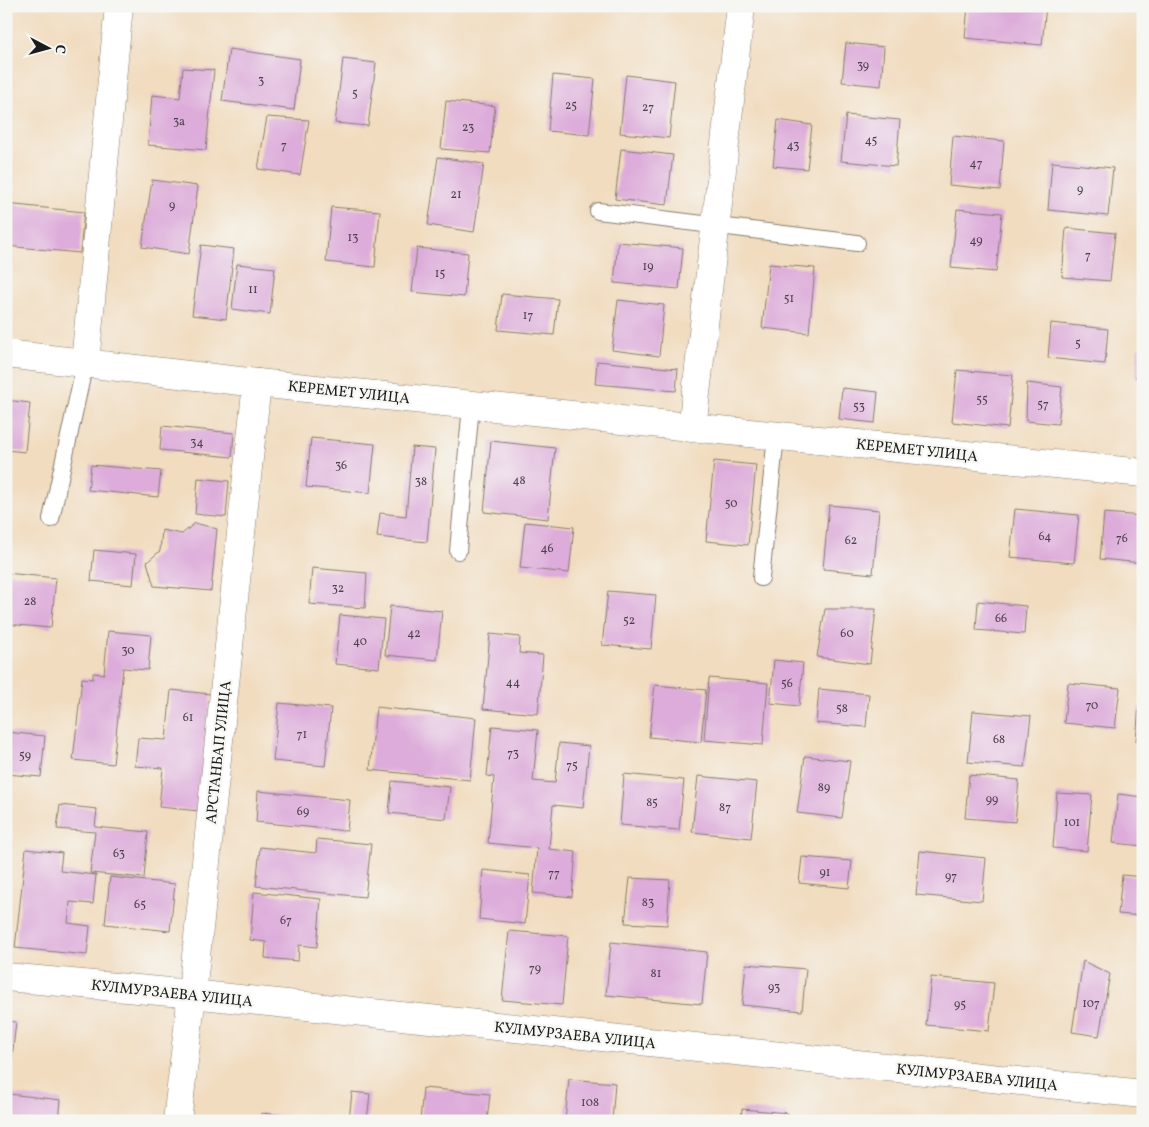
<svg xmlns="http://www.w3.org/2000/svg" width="1149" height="1127" font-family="Vollkorn,serif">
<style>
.building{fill:#ddacda}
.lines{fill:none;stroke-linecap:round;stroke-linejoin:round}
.service-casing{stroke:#867c6e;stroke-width:18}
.minor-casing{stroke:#867c6e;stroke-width:29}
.service{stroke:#fff;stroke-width:16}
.minor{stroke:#fff;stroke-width:28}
.labels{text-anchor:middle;stroke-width:4.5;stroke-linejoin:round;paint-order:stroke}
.number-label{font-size:12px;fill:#4c404c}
.street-label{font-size:15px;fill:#1c1c1c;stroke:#f6f6f2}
</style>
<rect width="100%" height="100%" fill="#f6f6f2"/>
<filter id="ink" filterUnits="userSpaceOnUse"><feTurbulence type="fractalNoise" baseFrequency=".02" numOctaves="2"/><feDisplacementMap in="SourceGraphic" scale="10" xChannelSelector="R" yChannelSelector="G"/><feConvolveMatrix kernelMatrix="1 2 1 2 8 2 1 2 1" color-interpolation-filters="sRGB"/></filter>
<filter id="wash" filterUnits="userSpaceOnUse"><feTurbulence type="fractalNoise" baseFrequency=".0096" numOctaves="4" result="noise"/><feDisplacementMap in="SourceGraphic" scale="20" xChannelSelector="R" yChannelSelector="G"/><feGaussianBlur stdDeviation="1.12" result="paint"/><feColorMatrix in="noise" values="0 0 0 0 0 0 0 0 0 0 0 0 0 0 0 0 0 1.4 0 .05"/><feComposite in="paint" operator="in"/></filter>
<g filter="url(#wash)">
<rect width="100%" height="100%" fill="#f1dcbf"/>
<g id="blocks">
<g class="building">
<path d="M600,6H631V12Z"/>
<path d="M968,6H1046L1042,45L965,38Z"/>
<path d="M846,43L884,47L881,86L842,82Z"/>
<path d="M229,49L300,59L294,110L222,101Z"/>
<path d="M343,59L376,63L368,126L335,123Z"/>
<path d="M183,68L214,70L206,150L148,145L152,95L180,98Z"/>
<path d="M553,75L595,79L589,135L548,131Z"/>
<path d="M626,75L675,81L669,138L620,133Z"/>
<path d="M446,101L495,106L490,153L441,149Z"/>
<path d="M846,115L900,120L896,166L841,161Z"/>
<path d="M267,117L309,120L300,175L258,169Z"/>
<path d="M778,120L812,125L807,169L773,166Z"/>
<path d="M953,136L1004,141L1000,190L949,185Z"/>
<path d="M621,149L673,155L667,205L615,199Z"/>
<path d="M438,157L484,164L474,232L428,225Z"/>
<path d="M1052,162L1113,168L1108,216L1048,210Z"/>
<path d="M152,180L198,186L189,254L142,247Z"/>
<path d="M6,204L84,212L80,253L6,246Z"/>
<path d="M331,207L380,211L375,267L326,262Z"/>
<path d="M957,209L1002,213L996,272L951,268Z"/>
<path d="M1066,228L1115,233L1110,281L1062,277Z"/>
<path d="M618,242L683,248L679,289L614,283Z"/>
<path d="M201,245L234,249L226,319L192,315Z"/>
<path d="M417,248L468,253L464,297L412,292Z"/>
<path d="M237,264L275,268L270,314L232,309Z"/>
<path d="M769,264L815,268L809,333L762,328Z"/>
<path d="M502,294L558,299L554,335L498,330Z"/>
<path d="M618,300L664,305L659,356L612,350Z"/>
<path d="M1051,323L1108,329L1105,364L1048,358Z"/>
<path d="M1138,348H1143V379L1136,378Z"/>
<path d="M597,361L678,369L676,391L595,384Z"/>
<path d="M957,370L1013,375L1008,428L952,422Z"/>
<path d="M1027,383L1062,387L1058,424L1026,421Z"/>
<path d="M842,388L878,392L875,423L839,419Z"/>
<path d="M6,400L30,403L25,452L6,450Z"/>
<path d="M162,426L234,433L232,457L160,450Z"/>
<path d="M311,438L375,444L370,493L306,487Z"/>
<path d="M491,441L555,448L548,519L484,512Z"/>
<path d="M412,447L435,449L427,542L377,537L380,513L406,516Z"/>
<path d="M714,461L756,465L748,545L706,541Z"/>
<path d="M91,465L161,471L158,497L88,490Z"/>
<path d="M198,478L229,481L226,517L195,514Z"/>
<path d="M829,505L879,510L873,574L823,569Z"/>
<path d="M1015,509L1079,515L1074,563L1010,557Z"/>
<path d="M1104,513L1143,516V563L1100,559Z"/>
<path d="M525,522L574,527L569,573L520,568Z"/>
<path d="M195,523L217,529L211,591L154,586L147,562L160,551L162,530L182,534Z"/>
<path d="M94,550L136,554L133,585L91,581Z"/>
<path d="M312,568L367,573L365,608L309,604Z"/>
<path d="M6,573L56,578L51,628L6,624Z"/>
<path d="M608,591L656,595L651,649L602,645Z"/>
<path d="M978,601L1026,606L1024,634L976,630Z"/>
<path d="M390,606L442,611L437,660L385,655Z"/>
<path d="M825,609H876L870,664L817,657Z"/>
<path d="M340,615L384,619L379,668L335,664Z"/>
<path d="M108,631L151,635L148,670L123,668L113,764L73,760L82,678L93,679V673L104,674Z"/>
<path d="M490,634L520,637L519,653L543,655L538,714L483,709Z"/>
<path d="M774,660L803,663L799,706L770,703Z"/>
<path d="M709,678L768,683L763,745L704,740Z"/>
<path d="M1068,683L1120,688L1115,728L1064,723Z"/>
<path d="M655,685L706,690L701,742L649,737Z"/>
<path d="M819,689L869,694L866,727L816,723Z"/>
<path d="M171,690L211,694L199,811L159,807L163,768L135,766L138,738L166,740Z"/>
<path d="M279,703L331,708L325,766L273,761Z"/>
<path d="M1139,706L1143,707V741H1136Z"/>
<path d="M376,707L476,718L470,780L370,770Z"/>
<path d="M973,711L1031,716L1025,767L968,762Z"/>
<path d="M492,726L538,730L533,781L555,783L559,743L589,746L583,808L553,805L549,849L576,852L572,897L533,893L537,848L488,843L494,777L487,776Z"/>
<path d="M6,732L45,736L41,777L6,774Z"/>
<path d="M805,756L850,761L842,818L797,813Z"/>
<path d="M624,774L684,780L679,830L620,825Z"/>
<path d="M969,775L1019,780L1015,822L965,818Z"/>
<path d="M698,776L757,782L751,838L692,832Z"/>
<path d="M392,781L450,787L446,819L389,813Z"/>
<path d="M258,791L350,800L347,831L256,822Z"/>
<path d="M1057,793L1092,795L1087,851L1053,848Z"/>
<path d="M1118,794L1143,797V846L1113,843Z"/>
<path d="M60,805L97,809L95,827L148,832L144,878L90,873L95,832L57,829Z"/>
<path d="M317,839L371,844L365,897L256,886L260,847L316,853Z"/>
<path d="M26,849L62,853L60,871L96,875L93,904L70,902L68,923L90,926L87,955L15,948Z"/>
<path d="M920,851L986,858L982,901L916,895Z"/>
<path d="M802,857L852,861L849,888L799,883Z"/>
<path d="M483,870L530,875L525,924L479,919Z"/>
<path d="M1122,875L1143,877V916L1118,914Z"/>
<path d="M110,877L175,884L170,931L105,924Z"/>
<path d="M630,878L670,880L667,925L625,923Z"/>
<path d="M254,892L321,899L317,947L299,945L298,961L265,958L266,942L250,940Z"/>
<path d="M509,931L568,936L562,1005L502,1000Z"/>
<path d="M611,942L707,952L702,1004L606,995Z"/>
<path d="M1083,961L1110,974L1099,1036L1072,1032Z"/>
<path d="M746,964L806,969L802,1011L742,1005Z"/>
<path d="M931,977L994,983L989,1031L926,1025Z"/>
<path d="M6,1021L16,1022L11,1067L6,1066Z"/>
<path d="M569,1079L615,1083L612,1121H565Z"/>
<path d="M423,1088L490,1094L487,1121H420Z"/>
<path d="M352,1092L370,1094L367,1121H349Z"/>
<path d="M9,1094L61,1100L59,1121H6Z"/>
<path d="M742,1109L788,1113L787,1121H741Z"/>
<path d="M261,1113L316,1119V1121H260Z"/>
</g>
</g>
</g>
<g filter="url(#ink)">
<use href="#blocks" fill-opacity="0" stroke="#867c6e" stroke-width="1"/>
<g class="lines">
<defs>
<g id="service">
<path d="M598,211L857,243"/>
<path d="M51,519L85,363"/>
<path d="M458,551L471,405"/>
<path d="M761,578L776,436"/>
</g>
<g id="minor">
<path d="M6,354L257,383L1143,473"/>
<path d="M85,363L119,6"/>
<path d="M692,428L741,6"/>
<path d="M6,977L192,994L1143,1094"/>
<path d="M177,1121L192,994L257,383"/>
</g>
</defs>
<use href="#service" class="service-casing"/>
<use href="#minor" class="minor-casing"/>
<use href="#service" class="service"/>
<use href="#minor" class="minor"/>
</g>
</g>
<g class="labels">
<g class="number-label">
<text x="863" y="69">39</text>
<text x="261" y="84">3</text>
<text x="355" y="97">5</text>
<text x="571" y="109">25</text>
<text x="648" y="111">27</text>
<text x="179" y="125">3а</text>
<text x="468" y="131">23</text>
<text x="871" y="144">45</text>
<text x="284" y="149">7</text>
<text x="793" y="149">43</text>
<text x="976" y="167">47</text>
<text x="1080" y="193">9</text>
<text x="456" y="198">21</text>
<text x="172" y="209">9</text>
<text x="353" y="241">13</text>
<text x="976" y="244">49</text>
<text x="1088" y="259">7</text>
<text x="648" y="270">19</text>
<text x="440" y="277">15</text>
<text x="253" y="293">11</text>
<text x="789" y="302">51</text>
<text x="528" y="319">17</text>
<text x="1078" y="347">5</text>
<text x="982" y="403">55</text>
<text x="1043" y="408">57</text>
<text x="859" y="410">53</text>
<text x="197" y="446">34</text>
<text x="341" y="469">36</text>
<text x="519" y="484">48</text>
<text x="421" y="485">38</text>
<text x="731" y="507">50</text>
<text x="1045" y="540">64</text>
<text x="1122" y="542">76</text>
<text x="851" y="544">62</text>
<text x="547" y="552">46</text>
<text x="338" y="592">32</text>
<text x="30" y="605">28</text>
<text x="1001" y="622">66</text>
<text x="629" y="624">52</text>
<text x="414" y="637">42</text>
<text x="847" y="637">60</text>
<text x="360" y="645">40</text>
<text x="128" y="654">30</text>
<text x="513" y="686">44</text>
<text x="787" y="687">56</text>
<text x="1092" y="709">70</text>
<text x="842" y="712">58</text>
<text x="188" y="721">61</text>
<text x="302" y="738">71</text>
<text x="999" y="743">68</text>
<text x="513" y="757">73</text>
<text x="25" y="759">59</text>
<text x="572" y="769">75</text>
<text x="824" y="791">89</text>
<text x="992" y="803">99</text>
<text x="652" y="806">85</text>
<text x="725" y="811">87</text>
<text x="303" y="815">69</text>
<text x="1072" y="826">101</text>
<text x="119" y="857">63</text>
<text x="825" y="876">91</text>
<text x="554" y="877">77</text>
<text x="951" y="880">97</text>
<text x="648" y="906">83</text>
<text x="140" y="908">65</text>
<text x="286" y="924">67</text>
<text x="535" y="972">79</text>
<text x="656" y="977">81</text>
<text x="774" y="991">93</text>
<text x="1091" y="1007">107</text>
<text x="960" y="1008">95</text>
<text x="590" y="1106">108</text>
</g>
<g class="street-label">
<text transform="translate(349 392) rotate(6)" y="5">КЕРЕМЕТ УЛИЦА</text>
<text transform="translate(917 450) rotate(6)" y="5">КЕРЕМЕТ УЛИЦА</text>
<text transform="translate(218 752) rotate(-84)" y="5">АРСТАНБАП УЛИЦА</text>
<text transform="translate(172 993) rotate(6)" y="5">КУЛМУРЗАЕВА УЛИЦА</text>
<text transform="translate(575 1035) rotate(6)" y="5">КУЛМУРЗАЕВА УЛИЦА</text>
<text transform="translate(977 1077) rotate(6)" y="5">КУЛМУРЗАЕВА УЛИЦА</text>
</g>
</g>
<rect width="1149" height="1127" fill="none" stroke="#f6f6f2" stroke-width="25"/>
<g transform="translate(48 48) rotate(96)" stroke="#f6f6f2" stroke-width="4" paint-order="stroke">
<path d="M0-4L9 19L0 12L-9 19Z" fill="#1c1c1c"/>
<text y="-8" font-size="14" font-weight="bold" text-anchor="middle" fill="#1c1c1c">С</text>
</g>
</svg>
